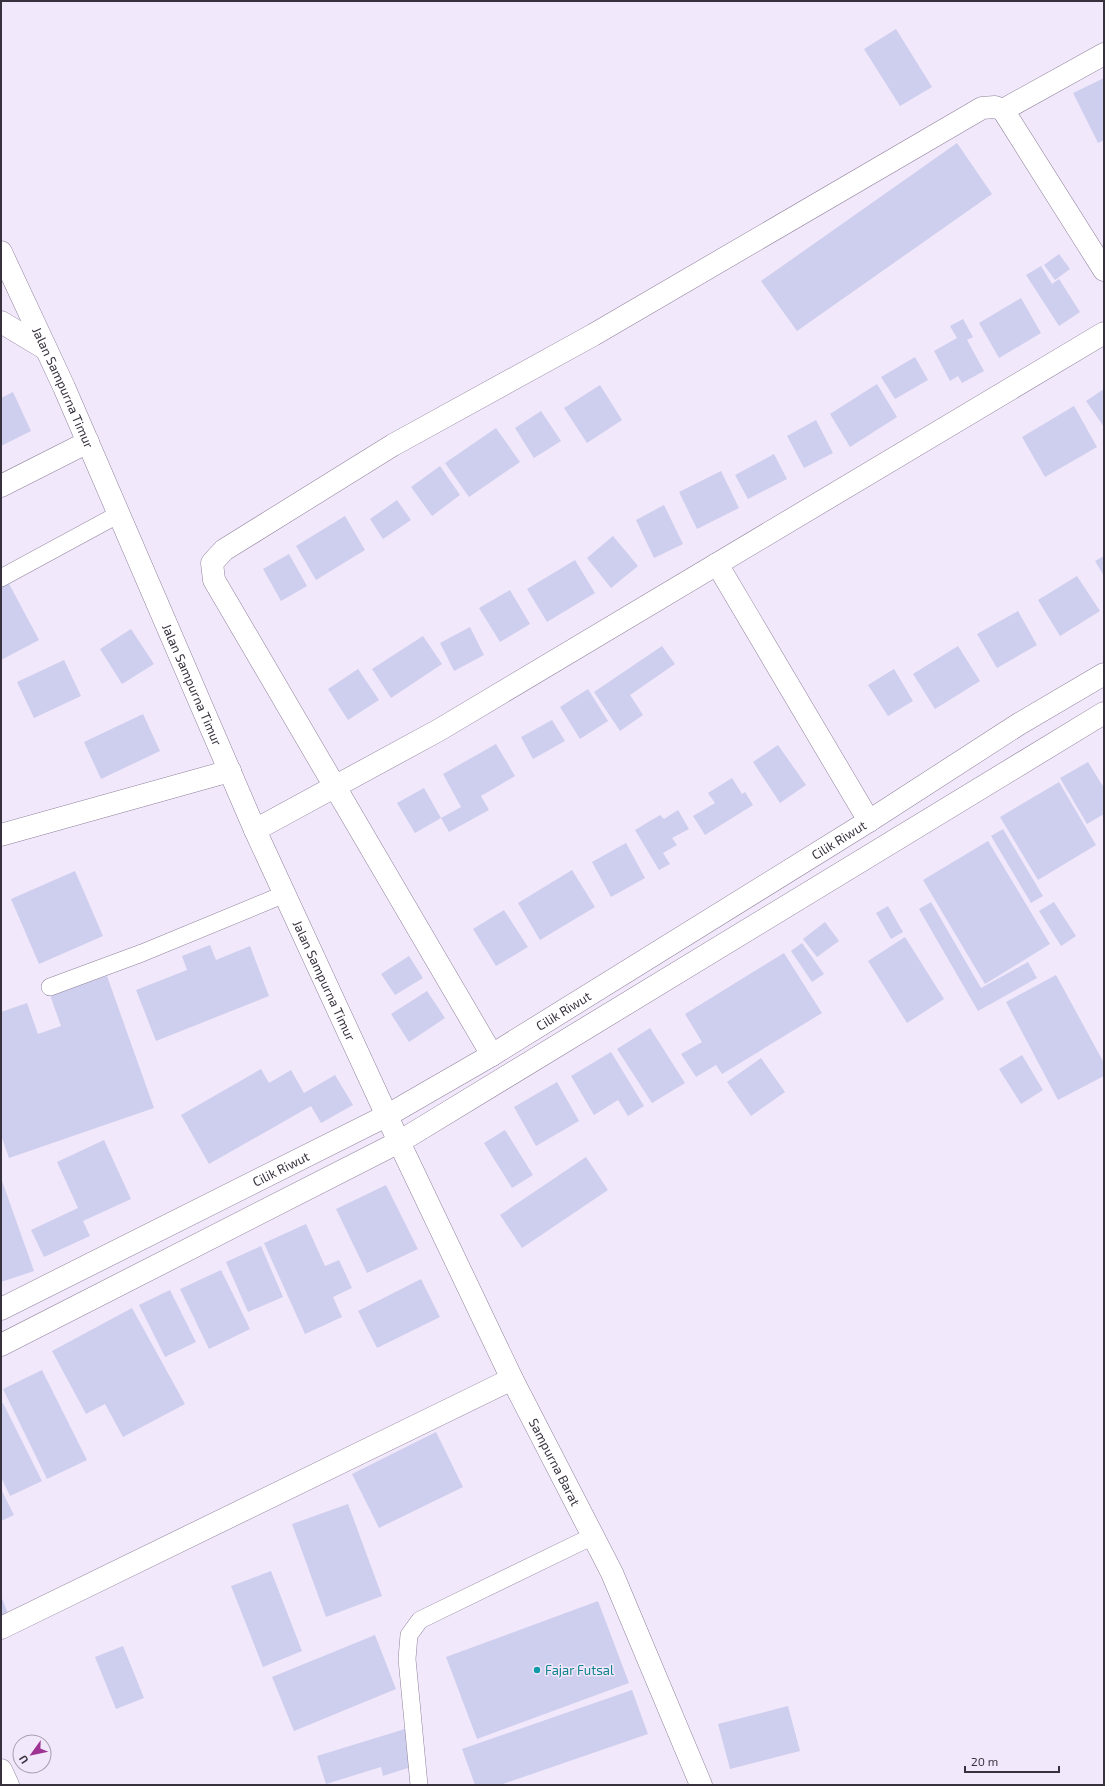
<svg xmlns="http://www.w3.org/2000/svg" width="1105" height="1786" font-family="'Exo 2',sans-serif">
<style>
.building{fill:#ceceee}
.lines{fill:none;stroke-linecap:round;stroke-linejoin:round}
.service-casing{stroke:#8f809c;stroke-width:18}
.minor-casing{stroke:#8f809c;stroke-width:23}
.tertiary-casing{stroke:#8f809c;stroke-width:23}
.primary-casing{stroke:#8f809c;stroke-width:23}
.service{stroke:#fff;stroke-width:17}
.minor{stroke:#fff;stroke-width:22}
.tertiary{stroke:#fff;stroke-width:22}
.primary{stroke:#fff;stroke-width:22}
.culture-dot{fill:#0f9aa8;stroke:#f2e8fb;stroke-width:1.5}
.labels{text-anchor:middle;stroke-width:3;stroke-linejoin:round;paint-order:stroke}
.street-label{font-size:13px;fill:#37313d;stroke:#f2e8fb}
.culture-label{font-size:13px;fill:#0d838f;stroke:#f2e8fb;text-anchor:start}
</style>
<rect width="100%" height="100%" fill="#f2e8fb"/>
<g class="building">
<path d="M896,29L932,87L900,106L864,49Z"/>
<path d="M1104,78V140L1098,143L1073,93Z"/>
<path d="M957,143L992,194L797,331L761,281Z"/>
<path d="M1059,254L1070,269L1055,280L1044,265Z"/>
<path d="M1041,266L1052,284L1059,279L1080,312L1059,326L1026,275Z"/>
<path d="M1021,298L1041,333L999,358L979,323Z"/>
<path d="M963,319L973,337L967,340L984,371L962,383L958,376L950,381L934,351L957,338L950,326Z"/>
<path d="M915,357L928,380L895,399L881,377Z"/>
<path d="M877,384L897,417L850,447L830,414Z"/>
<path d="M600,385L622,420L587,443L564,408Z"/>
<path d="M1104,389V427L1086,401Z"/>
<path d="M13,392L31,431L1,446V398Z"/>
<path d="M1074,406L1097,447L1045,477L1022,437Z"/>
<path d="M541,411L561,441L534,458L515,428Z"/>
<path d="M816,420L833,453L804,468L787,436Z"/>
<path d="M496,428L520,462L469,497L445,463Z"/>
<path d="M774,454L787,479L748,499L735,475Z"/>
<path d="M440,466L460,495L432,516L411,487Z"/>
<path d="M721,471L739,508L697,529L679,492Z"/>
<path d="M397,500L411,520L383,539L370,519Z"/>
<path d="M664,505L683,544L654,558L636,520Z"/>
<path d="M345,516L365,550L316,580L296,546Z"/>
<path d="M613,536L638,566L611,588L587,558Z"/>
<path d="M289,554L307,586L281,601L263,569Z"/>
<path d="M1104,556V576L1095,561Z"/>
<path d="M575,560L595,593L547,622L527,589Z"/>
<path d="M1077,576L1100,611L1060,636L1038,600Z"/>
<path d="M7,580L39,640L1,660V584Z"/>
<path d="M510,590L530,624L500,642L479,608Z"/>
<path d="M1018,611L1037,645L997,668L977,634Z"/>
<path d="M470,627L484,655L454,671L440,643Z"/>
<path d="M131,629L154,664L122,684L100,649Z"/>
<path d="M423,636L442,664L391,698L372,669Z"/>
<path d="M662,646L675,664L630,695L643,715L620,731L594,692Z"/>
<path d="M958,646L980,681L935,709L913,674Z"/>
<path d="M64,660L81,696L34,718L17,682Z"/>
<path d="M358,669L379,700L348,720L328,689Z"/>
<path d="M894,669L913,701L888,716L868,685Z"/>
<path d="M588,689L608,721L580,739L560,707Z"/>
<path d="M143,714L160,751L101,779L84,742Z"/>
<path d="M552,720L565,741L533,759L521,737Z"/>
<path d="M496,744L515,776L481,796L489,810L449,832L441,818L461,807L443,774Z"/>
<path d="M778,745L806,785L780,803L753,762Z"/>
<path d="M1088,762L1104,788V814L1087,824L1060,778Z"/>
<path d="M732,778L742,794L745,792L753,805L705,835L693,816L715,803L708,793Z"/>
<path d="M1059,782L1096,845L1038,880L1000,817Z"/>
<path d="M424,788L441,818L415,833L397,803Z"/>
<path d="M678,810L689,829L672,838L677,845L663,853L670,864L659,870L635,830L660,815L664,819Z"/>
<path d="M1003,829L1043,896L1031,903L991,836Z"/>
<path d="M988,841L1050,944L985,984L923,880Z"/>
<path d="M626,843L645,878L611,897L592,862Z"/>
<path d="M572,870L595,907L540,940L518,903Z"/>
<path d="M75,871L103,936L39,964L11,899Z"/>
<path d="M931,902L981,988L1028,962L1037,978L978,1011L919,909Z"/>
<path d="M1054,902L1076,936L1061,946L1039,911Z"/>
<path d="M888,906L903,932L891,939L876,913Z"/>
<path d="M504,910L528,947L496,966L473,929Z"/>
<path d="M825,922L839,941L817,957L803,939Z"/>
<path d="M905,937L944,999L907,1023L868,961Z"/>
<path d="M802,943L824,974L812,982L791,951Z"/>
<path d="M210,945L216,960L250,946L269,996L156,1041L136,990L187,970L182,956Z"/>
<path d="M784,953L822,1013L722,1074L716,1065L696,1077L681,1054L702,1042L685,1014Z"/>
<path d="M409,956L423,978L395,995L381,974Z"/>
<path d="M1056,975L1104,1063V1076L1058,1100L1006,1002Z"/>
<path d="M107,976L154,1108L9,1158L1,1135V1012L27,1003L38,1034L61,1026L50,995Z"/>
<path d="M427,991L445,1018L409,1042L391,1014Z"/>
<path d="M650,1028L685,1083L652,1103L617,1049Z"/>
<path d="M611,1052L644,1106L628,1116L618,1100L594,1115L571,1076Z"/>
<path d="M1022,1055L1043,1090L1021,1104L999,1069Z"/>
<path d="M761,1058L785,1092L751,1116L727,1082Z"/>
<path d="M261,1069L269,1083L291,1070L304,1093L335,1075L353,1105L321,1123L311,1106L209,1164L181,1115Z"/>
<path d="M557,1082L579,1121L536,1146L514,1107Z"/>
<path d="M505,1130L533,1175L512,1188L484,1143Z"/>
<path d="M104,1140L131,1199L83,1221L90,1236L44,1257L31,1230L78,1208L57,1162Z"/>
<path d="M586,1157L608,1190L522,1248L500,1215Z"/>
<path d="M1,1178L34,1271L1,1282Z"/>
<path d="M386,1185L418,1249L367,1273L336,1209Z"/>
<path d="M306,1224L325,1266L339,1260L352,1288L333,1297L342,1317L305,1334L264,1243Z"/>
<path d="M261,1246L283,1297L248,1312L226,1262Z"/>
<path d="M221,1270L250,1329L209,1349L180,1289Z"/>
<path d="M421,1279L440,1317L377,1348L358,1311Z"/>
<path d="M170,1290L196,1342L165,1357L139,1305Z"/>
<path d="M132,1308L185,1404L123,1437L105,1404L86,1414L52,1351Z"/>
<path d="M42,1370L87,1460L47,1479L3,1389Z"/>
<path d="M3,1403L42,1481L10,1496L1,1477V1404Z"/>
<path d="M436,1432L463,1487L379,1528L352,1474Z"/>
<path d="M1,1489L14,1515L1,1521Z"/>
<path d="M348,1504L382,1596L326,1617L292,1524Z"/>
<path d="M271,1571L302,1651L263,1667L231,1586Z"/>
<path d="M1,1596L10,1618L1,1621Z"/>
<path d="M598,1601L629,1683L477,1739L446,1657Z"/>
<path d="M375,1635L396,1689L294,1731L272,1677Z"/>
<path d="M123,1646L144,1698L116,1709L95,1657Z"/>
<path d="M632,1690L648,1734L500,1785H475L462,1749Z"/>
<path d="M788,1706L800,1751L730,1769L718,1724Z"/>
<path d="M405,1729L417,1765L383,1776L381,1767L326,1784L317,1756Z"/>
</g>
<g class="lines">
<defs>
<g id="service">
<path d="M1,578L119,514"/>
<path d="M50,987L142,953L285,894"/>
<path d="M419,1785L407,1659L409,1635L420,1620L593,1536"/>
</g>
<g id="minor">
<path d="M1003,110L1104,54"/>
<path d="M1,322L46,349"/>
<path d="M1,486L88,442"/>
<path d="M717,564L869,821"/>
<path d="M255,830L439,730L1104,333"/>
<path d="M1,835L230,771"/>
<path d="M492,1055L214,580L212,563L224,550L393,445L593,335L982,108L995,107L1003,110L1104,270"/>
<path id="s1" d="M399,1142L512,1379L612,1573L701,1785"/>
<path d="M1,1628L512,1379"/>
<path d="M1,1770L8,1785"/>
</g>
<g id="tertiary">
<path id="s2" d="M1,252L64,387L255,830L399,1142"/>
</g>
<g id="primary">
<path id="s3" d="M1,1309L388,1115L492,1055L869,821L1019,724L1104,674"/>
<path d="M1,1345L399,1142L1104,713"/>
</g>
</defs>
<use href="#service" class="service-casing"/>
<use href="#minor" class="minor-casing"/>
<use href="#tertiary" class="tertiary-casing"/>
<use href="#primary" class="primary-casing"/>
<use href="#service" class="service"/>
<use href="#minor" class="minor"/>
<use href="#tertiary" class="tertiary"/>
<use href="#primary" class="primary"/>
</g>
<circle class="culture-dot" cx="537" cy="1670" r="4"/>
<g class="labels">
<g class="street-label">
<text dy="5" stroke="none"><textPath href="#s2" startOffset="149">Jalan Sampurna Timur</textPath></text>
<text dy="5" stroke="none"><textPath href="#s2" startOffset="473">Jalan Sampurna Timur</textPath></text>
<text dy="5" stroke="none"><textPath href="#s3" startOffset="961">Cilik Riwut</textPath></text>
<text dy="5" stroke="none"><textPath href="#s2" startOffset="797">Jalan Sampurna Timur</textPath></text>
<text dy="5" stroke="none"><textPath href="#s3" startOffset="637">Cilik Riwut</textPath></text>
<text dy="5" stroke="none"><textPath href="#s3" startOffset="313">Cilik Riwut</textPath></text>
<text dy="5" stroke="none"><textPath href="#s1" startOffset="356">Sampurna Barat</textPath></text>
</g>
<g class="culture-label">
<text x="545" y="1675">Fajar Futsal</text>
</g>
</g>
<rect width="1105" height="1786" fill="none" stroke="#37313d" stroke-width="4"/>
<g transform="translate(32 1754) rotate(237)"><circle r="19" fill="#f2e8fb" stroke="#a79faf"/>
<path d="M0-3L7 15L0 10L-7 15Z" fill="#9e3394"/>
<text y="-6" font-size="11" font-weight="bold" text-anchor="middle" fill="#37313d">U</text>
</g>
<path d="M965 1766v6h94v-6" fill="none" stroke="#37313d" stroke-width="2"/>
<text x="971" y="1766" font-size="12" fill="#37313d" stroke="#f2e8fb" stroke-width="3" paint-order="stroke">20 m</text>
</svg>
